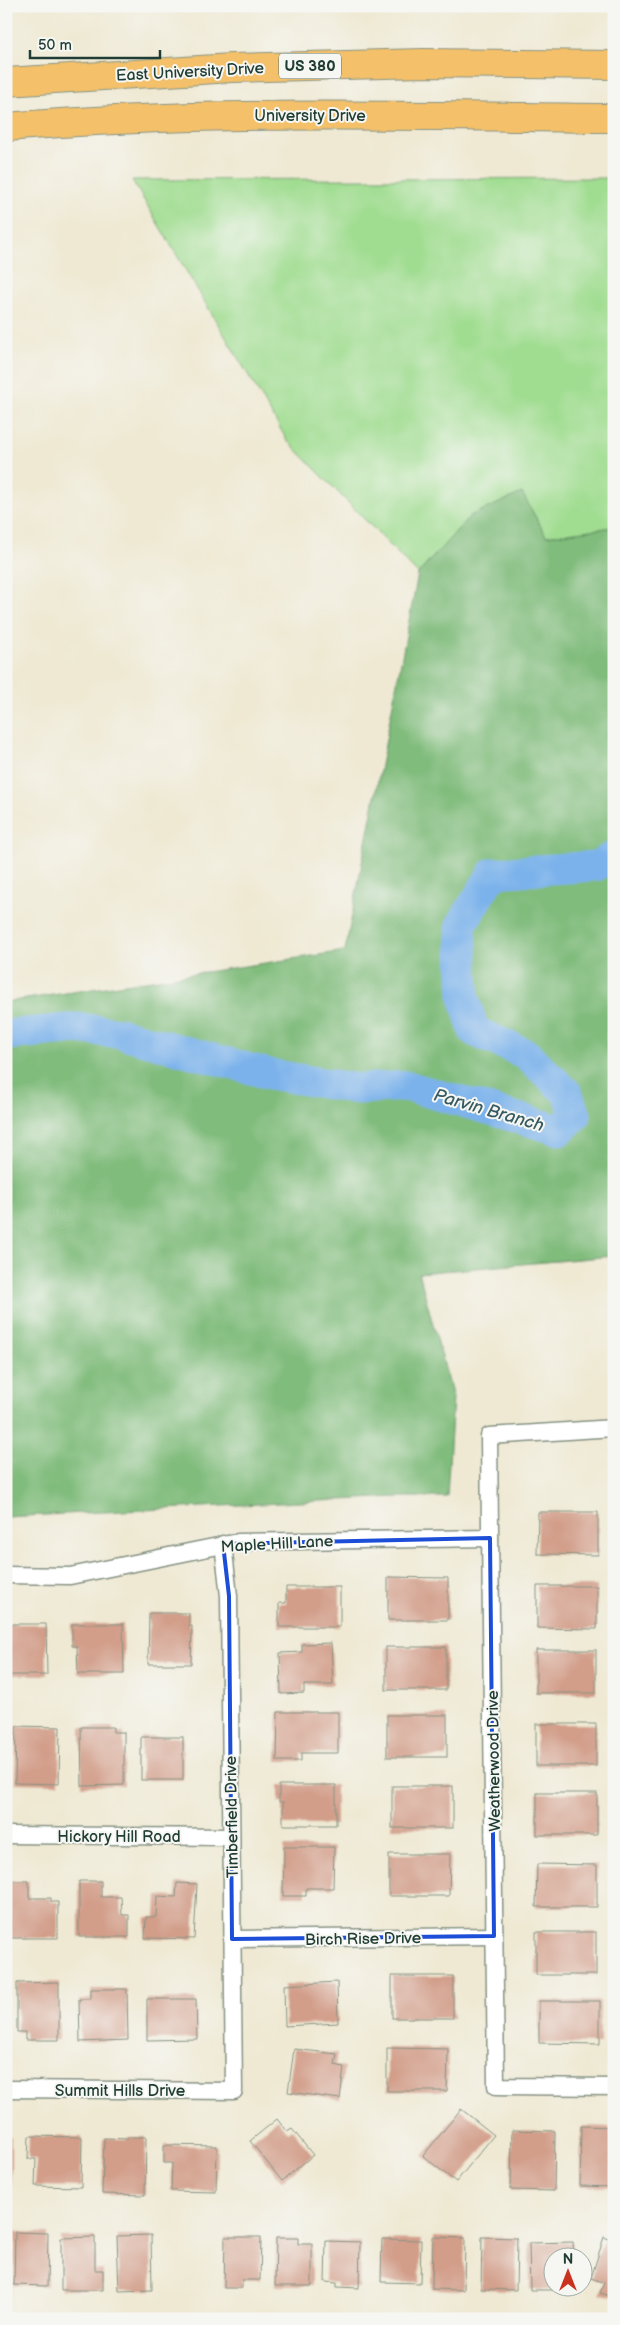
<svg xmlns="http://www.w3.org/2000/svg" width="620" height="2325" font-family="'Balsamiq Sans',sans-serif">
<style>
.green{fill:#a0dd91;stroke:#608d62}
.forest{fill:#80bc7b;stroke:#507c58}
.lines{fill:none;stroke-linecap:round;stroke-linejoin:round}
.river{stroke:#7cb2eb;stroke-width:31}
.building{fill:#d29d89}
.street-casing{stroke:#879384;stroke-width:19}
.highway-casing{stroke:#879384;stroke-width:30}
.street{stroke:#fff;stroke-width:16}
.highway{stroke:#f4c16a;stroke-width:28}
.marked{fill:none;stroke:#1d4ed8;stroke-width:4;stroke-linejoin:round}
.labels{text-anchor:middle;stroke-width:4;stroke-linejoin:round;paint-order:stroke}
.shield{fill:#f6f6f2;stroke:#60746d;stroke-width:1}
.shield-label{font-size:15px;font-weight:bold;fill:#1f3d34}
.street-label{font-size:16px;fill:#1f3d34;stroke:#f6f6f2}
.water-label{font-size:18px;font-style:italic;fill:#365a62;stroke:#f6f6f2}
</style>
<rect width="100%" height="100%" fill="#f6f6f2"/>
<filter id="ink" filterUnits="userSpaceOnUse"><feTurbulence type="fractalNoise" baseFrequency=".02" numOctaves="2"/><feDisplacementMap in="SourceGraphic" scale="10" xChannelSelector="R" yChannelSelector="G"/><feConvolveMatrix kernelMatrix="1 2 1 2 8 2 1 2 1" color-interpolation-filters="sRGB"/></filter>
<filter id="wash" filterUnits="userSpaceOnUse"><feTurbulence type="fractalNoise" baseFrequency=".0096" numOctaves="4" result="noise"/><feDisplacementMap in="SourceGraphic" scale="20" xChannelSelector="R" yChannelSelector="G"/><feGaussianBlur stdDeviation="1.12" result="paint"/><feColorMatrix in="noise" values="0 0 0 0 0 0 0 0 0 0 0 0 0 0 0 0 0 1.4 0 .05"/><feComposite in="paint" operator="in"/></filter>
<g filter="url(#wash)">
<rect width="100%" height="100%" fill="#efe9d3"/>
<path class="green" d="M614,178V527L546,536L522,493L470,516L418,574L287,440L132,180Z"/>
<path class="forest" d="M522,493L546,536L614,527V1256L419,1273L453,1397L447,1497H398L6,1517V1002L345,951L418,574L470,516Z"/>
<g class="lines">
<path class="river" d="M6,1035L77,1028L119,1033L269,1074L358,1089L407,1086L560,1130L576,1115L567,1093L526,1054L474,1031L464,997L461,925L493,873L596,866L614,856"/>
</g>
<g id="blocks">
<g class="building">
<path d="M538,1512H598V1555L537,1554Z"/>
<path d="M388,1577L448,1578V1620H388Z"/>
<path d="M537,1586H597V1629L537,1628Z"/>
<path d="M286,1587H340V1627H279V1603H286Z"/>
<path d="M149,1613H189V1626H192L191,1664H148Z"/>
<path d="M6,1624H46L47,1675H6Z"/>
<path d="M72,1624H123L124,1674H78L77,1646H72Z"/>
<path d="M331,1643L333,1685H304V1693L281,1694L280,1653L302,1652V1644Z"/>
<rect x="386" y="1647" width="60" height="43"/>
<rect x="536" y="1650" width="60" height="43"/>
<path d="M278,1712H338V1753H301V1761H277Z"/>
<rect x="387" y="1715" width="60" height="42"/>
<rect x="536" y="1724" width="60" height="42"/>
<path d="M16,1726L60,1727L59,1784L15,1783Z"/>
<path d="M81,1727H113V1732H124V1785L82,1786Z"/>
<rect x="141" y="1737" width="42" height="43"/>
<path d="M279,1785H336V1825H283V1802H279Z"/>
<rect x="392" y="1786" width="61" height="42"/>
<rect x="537" y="1793" width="60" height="42"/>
<path d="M284,1847H334L333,1888H306V1896H283Z"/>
<path d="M389,1854H450L449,1896H389Z"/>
<path d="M537,1864L597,1865V1907H536Z"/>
<path d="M10,1881H29V1898H51V1902H58V1938H10Z"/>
<path d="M79,1881H101V1897H121L122,1915H129V1937H79Z"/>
<path d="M177,1883L197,1884L194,1939L145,1938L146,1917H156L157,1896L176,1897Z"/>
<rect x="536" y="1932" width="60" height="43"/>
<rect x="392" y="1976" width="61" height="42"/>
<path d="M59,1982V2040H25V2032H17V1983Z"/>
<path d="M337,1982L338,2023L285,2026L284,1985Z"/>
<path d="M91,1989H127L128,2040L80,2042L79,1999H91Z"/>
<path d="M147,1999H196L197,2039L147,2040Z"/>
<path d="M539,2001H600V2044L539,2043Z"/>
<path d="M387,2048L448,2049L447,2091H387Z"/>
<path d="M294,2049L337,2054L335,2065L344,2067L340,2099L288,2092Z"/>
<path d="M461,2109L494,2135L456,2182L423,2156Z"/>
<path d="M277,2119L287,2132L292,2129L313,2155L282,2181L250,2141Z"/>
<path d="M581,2126L614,2127V2187L580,2186Z"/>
<path d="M512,2130L555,2131L554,2191L511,2190Z"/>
<path d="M29,2136L82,2137L81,2187L35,2186L36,2159H28Z"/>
<rect x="6" y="2137" width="5" height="51"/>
<path d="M128,2137H146L145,2195L102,2194L104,2138L128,2139Z"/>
<path d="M164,2145L217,2146L216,2192L171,2191L172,2163H164Z"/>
<path d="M15,2232L48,2233L47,2286L14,2285Z"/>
<path d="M151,2235L152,2290L119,2291L117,2236Z"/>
<path d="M95,2237V2270H103V2290H61V2238Z"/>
<path d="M225,2237H261L260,2280H242V2288H224Z"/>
<path d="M433,2237L465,2238L464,2290L432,2289Z"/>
<path d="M482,2237L517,2238L516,2290L481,2289Z"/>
<path d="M604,2237L614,2241V2297L600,2293L604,2283L591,2278Z"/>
<path d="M276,2238H298V2244H312V2286H275Z"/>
<path d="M382,2239L421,2240L420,2283L381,2282Z"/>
<path d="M326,2241L360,2242L359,2288L337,2287V2283L325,2282Z"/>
<path d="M573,2242L574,2258H552V2288H574V2290H530L529,2243Z"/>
</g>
</g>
</g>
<g filter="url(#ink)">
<use href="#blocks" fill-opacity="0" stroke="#879384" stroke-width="1"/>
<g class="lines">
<defs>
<g id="street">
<path d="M614,1428L489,1436L496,2086L614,2087"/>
<path d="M6,1575L70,1576L238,1542L490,1538"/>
<path d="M6,1835L231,1837"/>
<path d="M232,1939L494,1936"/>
<path d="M6,2089L234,2091L229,1596L223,1544"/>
</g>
<g id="highway">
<path d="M6,82L232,68L424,63L614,65"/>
<path d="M6,127C209,110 411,116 614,118"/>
</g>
</defs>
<use href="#street" class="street-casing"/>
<use href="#highway" class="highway-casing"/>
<use href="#street" class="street"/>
<use href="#highway" class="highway"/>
</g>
</g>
<path class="marked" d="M490,1538L494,1936L232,1939L229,1596L223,1544Z"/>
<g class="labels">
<rect class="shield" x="279" y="53.5" width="62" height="25" rx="4"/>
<g class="shield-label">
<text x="310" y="71">US 380</text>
</g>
<g class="street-label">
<text transform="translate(190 71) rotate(-3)" y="6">East University Drive</text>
<text x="310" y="121">University Drive</text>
<text transform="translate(277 1543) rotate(-3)" y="6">Maple Hill Lane</text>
<text transform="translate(493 1761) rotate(-91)" y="6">Weatherwood Drive</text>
<text transform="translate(231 1817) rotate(-91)" y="6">Timberfield Drive</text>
<text x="119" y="1842">Hickory Hill Road</text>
<text transform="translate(363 1938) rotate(-1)" y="6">Birch Rise Drive</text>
<text x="120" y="2096">Summit Hills Drive</text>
</g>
<g class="water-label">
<text transform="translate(489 1110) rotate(16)" y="6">Parvin Branch</text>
</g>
</g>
<rect width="620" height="2325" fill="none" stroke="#f6f6f2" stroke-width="25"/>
<g transform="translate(568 2272)"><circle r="24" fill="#f6f6f2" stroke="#a0aca6"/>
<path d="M0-4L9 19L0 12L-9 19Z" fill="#c8321e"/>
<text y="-8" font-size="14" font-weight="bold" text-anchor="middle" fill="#1f3d34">N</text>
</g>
<path d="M30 50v8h130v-8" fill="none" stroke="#1f3d34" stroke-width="2.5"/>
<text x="38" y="50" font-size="15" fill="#1f3d34" stroke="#f6f6f2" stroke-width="4" paint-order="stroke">50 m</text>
</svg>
